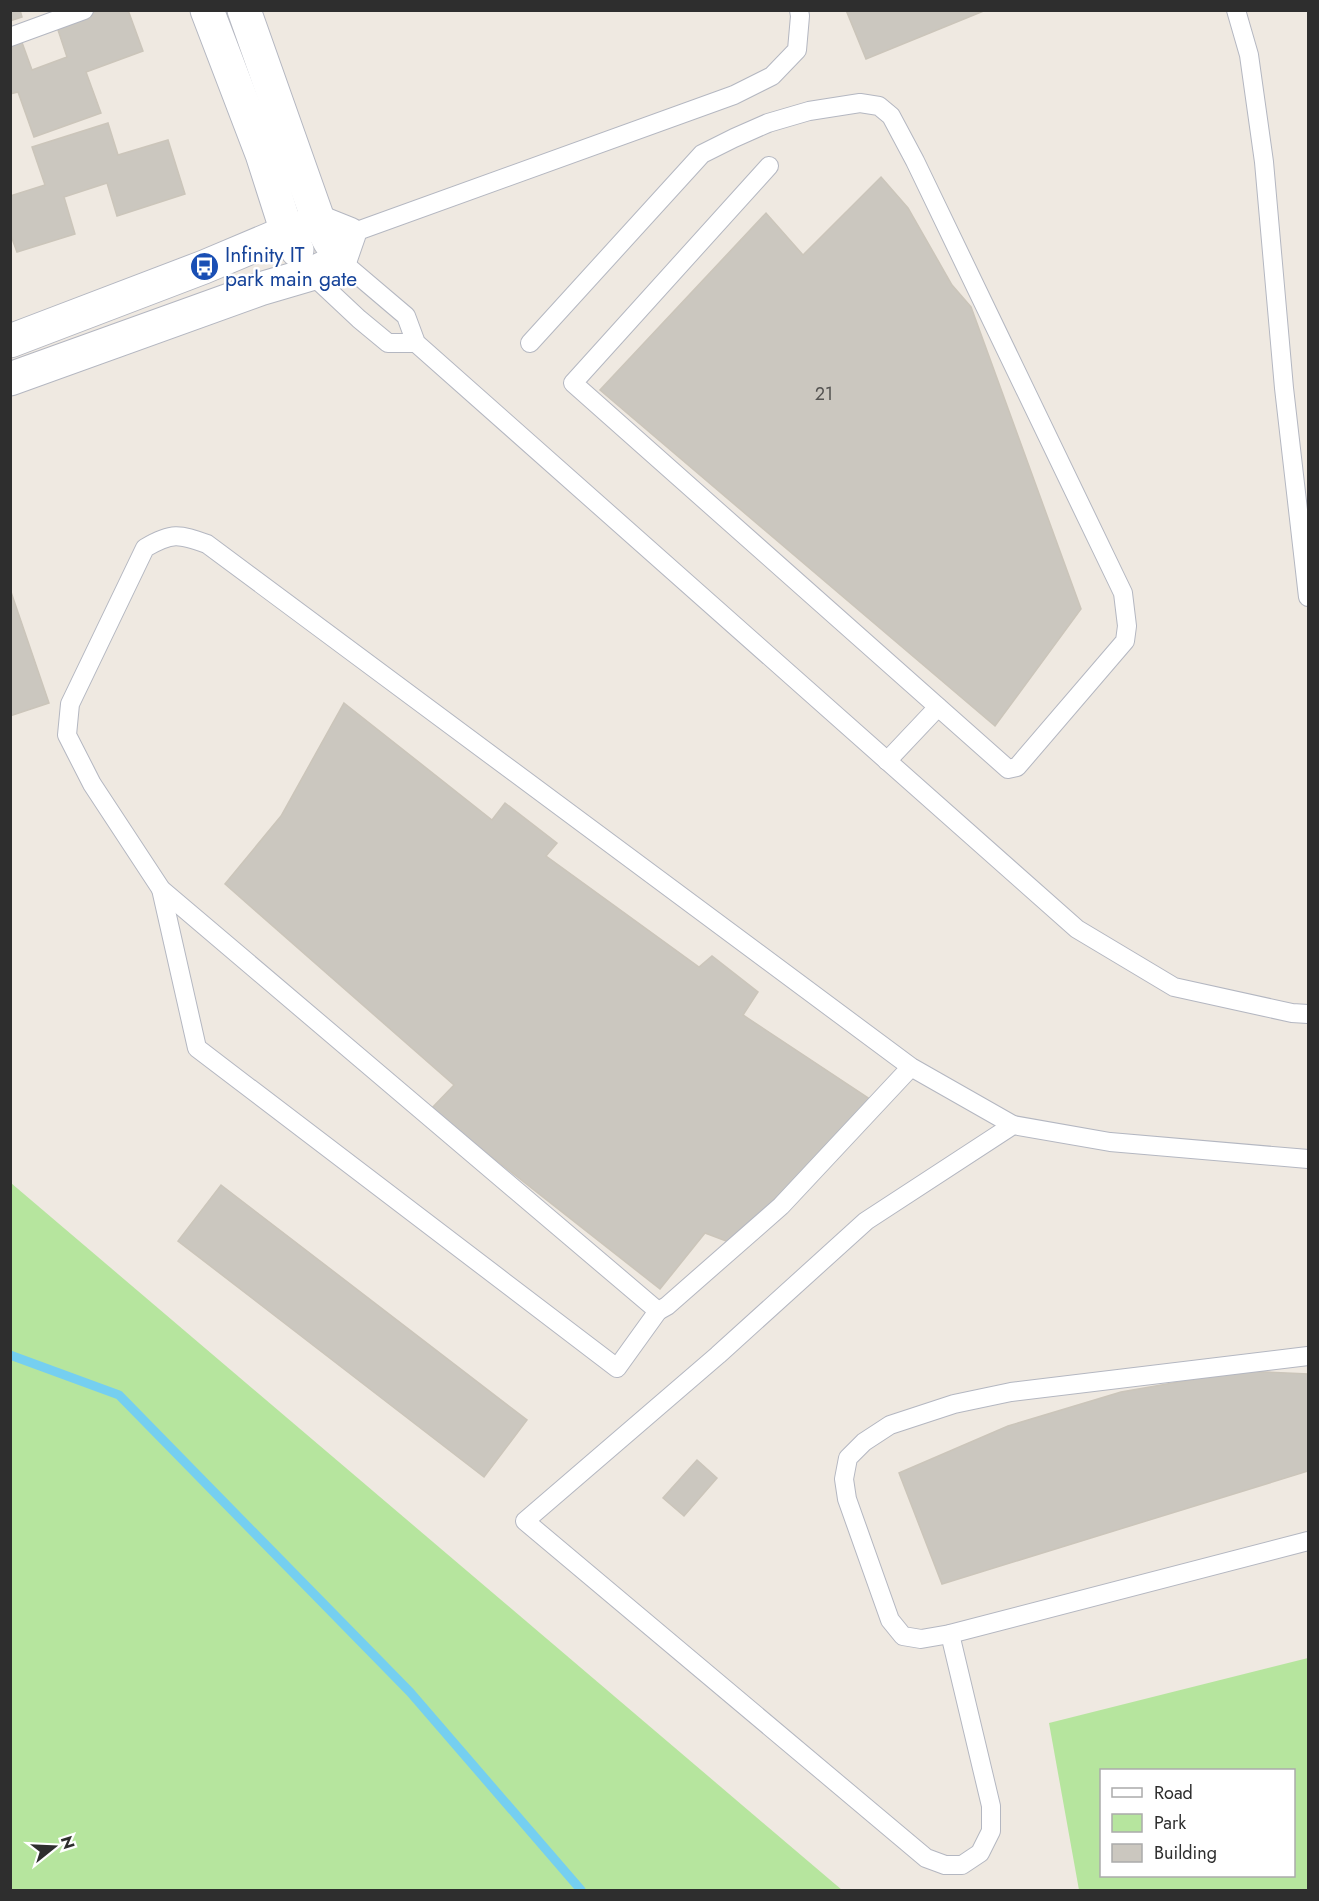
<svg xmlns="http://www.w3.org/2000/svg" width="1319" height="1901" font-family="Jost,sans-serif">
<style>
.green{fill:#b6e59e;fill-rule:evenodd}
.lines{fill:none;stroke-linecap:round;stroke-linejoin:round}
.stream{stroke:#75cff0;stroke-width:9}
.building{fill:#cbc7bf;stroke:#cbc5ba;stroke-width:1.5}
.lane-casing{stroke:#b4b7c1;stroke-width:20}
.secondary-casing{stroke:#b4b7c1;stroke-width:35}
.lane{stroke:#fff;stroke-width:18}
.secondary{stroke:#fff;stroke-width:33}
.labels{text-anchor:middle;stroke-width:5;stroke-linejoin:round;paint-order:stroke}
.number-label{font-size:18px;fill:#555452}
.transit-label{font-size:21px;fill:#164399;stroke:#fff;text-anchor:start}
</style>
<rect width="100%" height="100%" fill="#efe9e1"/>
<g class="green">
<path d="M11,1183L842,1890H11Z"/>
<path d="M1308,1658V1890H1079L1049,1723ZM1102,1770H1294V1876H1102Z"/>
</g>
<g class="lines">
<path class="stream" d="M10,1355L119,1395L410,1692L581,1890"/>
</g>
<g class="building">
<path d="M10,10H20L22,17L10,21Z"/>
<path d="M94,10H128L143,51L86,72L101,113L34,137L18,92L10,94V40L20,37L32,70L67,57L56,24Z"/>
<path d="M846,10H986L866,59Z"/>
<path d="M108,123L118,155L168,140L185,194L117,216L107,183L64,197L75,234L17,252L10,233V196L45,185L32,147Z"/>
<path d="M881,177L908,208L952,285L971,307L1081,609L995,726L600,390L766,213L803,255Z"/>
<path d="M10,589L49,703L10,716Z"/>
<path d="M344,703L492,820L505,803L557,843L546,856L699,967L712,956L758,992L743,1015L873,1101L760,1214L737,1245L705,1233L660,1289L431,1109L454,1085L225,884L281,816Z"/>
<path d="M221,1185L527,1420L484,1477L178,1241Z"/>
<path d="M1242,1371L1308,1374V1471L942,1584L899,1473L1008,1426L1121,1392Z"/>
<path d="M697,1460L717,1478L684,1516L663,1498Z"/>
</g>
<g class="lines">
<defs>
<g id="lane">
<path d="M1236,10L1249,55L1264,162L1284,388L1308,597"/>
<path d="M10,37L84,10"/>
<path d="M349,234L734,95L772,76L797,50L800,16L799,10"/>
<path d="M340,260L406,316L416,343L1077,929L1174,987L1292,1013L1308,1014"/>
<path d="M311,274L359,319L388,343H416"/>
<path d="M530,343L702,154L734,138L768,123L809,111L860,103L879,106L891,116L915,161L1123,593L1127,626L1125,641L1017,767L1008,769L573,383L769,166"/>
<path d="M887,761L938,707"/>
<path d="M161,889L197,1048L617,1368L658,1311"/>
<path d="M911,1067L781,1206L667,1306L658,1311L161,889L92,784L67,735L70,704L145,548C172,532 179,534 207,544L911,1067L1013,1125"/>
<path d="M1308,1356L1011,1392L954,1404L890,1425L864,1442L848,1458L844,1479L847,1499L890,1620L903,1636L921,1639L950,1634L1308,1541"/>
<path d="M950,1634L991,1806V1831L980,1853L962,1865H945L926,1858L525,1521L718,1355L866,1221L1013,1125L1110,1142L1308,1159"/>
</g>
<g id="secondary">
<path d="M207,10L262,154L287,232L297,250"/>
<path d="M244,10L319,222L330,242"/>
<path d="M10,341L204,267L287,232L319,222L349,234L340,260L311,274L260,289L10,379"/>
</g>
</defs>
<use href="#lane" class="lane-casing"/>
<use href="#secondary" class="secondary-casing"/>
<use href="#lane" class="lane"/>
<use href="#secondary" class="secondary"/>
</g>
<defs>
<symbol id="bus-disc" viewBox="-11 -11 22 22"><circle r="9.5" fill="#1a4fb4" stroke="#fff"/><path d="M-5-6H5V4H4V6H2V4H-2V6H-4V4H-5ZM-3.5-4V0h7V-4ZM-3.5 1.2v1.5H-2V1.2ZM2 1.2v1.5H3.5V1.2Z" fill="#fff"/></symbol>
</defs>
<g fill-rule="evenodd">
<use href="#bus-disc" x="188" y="250" width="33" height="33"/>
</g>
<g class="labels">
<g class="number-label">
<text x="824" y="400">21</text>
</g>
<g class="transit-label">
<text x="225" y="262">Infinity IT<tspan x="225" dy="24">park main gate</tspan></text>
</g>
</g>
<rect width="1319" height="1901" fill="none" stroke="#2e2e2e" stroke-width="24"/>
<rect x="1100" y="1769" width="195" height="108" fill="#ffffff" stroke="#ababab" stroke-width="1.5"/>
<rect x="1112" y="1788" width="30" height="9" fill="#ffffff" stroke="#ababab" stroke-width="1.5"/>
<text x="1154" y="1799" font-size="18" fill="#2e2e2e">Road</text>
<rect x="1112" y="1814" width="30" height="18" fill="#b6e59e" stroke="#ababab" stroke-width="1.5"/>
<text x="1154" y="1829" font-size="18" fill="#2e2e2e">Park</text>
<rect x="1112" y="1844" width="30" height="18" fill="#cbc7bf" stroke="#ababab" stroke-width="1.5"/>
<text x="1154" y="1859" font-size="18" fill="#2e2e2e">Building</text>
<g transform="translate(54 1847) rotate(72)" stroke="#ffffff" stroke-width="4.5" paint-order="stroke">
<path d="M0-4.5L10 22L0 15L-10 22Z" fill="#2e2e2e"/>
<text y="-9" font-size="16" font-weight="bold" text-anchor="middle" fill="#2e2e2e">N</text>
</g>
</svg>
